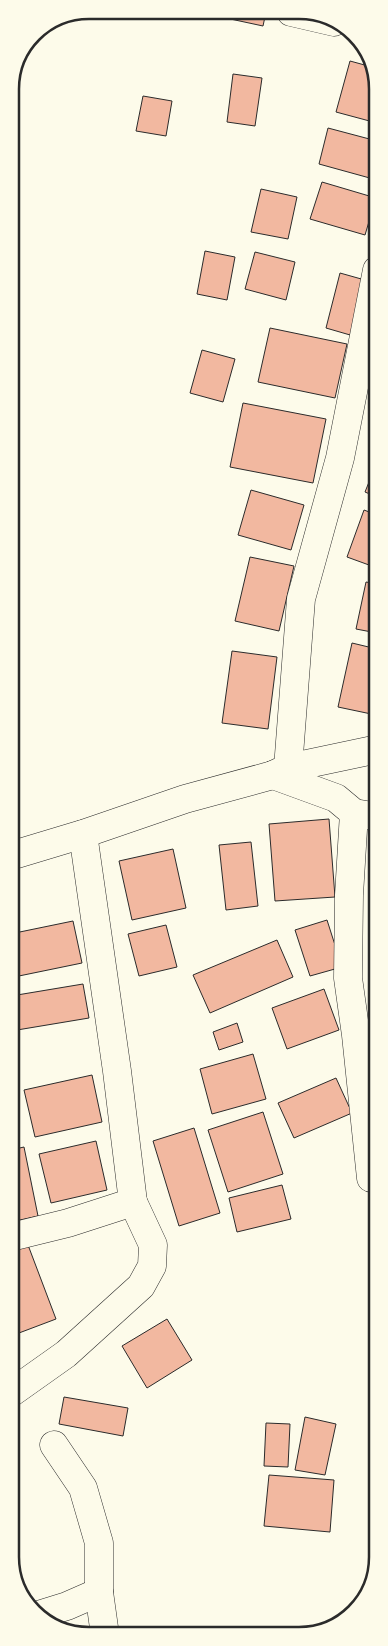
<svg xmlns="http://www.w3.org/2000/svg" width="388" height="1646" font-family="'PT Serif',serif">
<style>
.building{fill:#f2b8a0;stroke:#2b2b2b}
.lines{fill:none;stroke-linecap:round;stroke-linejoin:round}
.minor-casing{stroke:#2b2b2b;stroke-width:29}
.minor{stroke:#fdfbea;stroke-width:28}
.rim{fill:none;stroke:#2b2b2b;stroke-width:2.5}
</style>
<rect width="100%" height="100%" fill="#fdfbea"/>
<g class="building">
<path d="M193,11L266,12L263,26Z"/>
<path d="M350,61L372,67L377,78V123L336,112Z"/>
<path d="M233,74L262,78L255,126L227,122Z"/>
<path d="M143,96L172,101L166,136L136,131Z"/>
<path d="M328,128L377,141V180L319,164Z"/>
<path d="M322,182L376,198L365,235L310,219Z"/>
<path d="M261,189L297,197L288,239L251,232Z"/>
<path d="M205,251L235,257L227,300L197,294Z"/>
<path d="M255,252L295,262L286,300L245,289Z"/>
<path d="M340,273L372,282L357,337L326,328Z"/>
<path d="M270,328L347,344L335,398L258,382Z"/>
<path d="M202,350L235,359L223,402L190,393Z"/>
<path d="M243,403L326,419L313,483L230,467Z"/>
<path d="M377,462V497L365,492Z"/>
<path d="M251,490L304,505L291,550L238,535Z"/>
<path d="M364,510L377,515V543L369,565L347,557Z"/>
<path d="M250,557L294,566L279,631L235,621Z"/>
<path d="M366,582L377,584V633L356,629Z"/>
<path d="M352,643L377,649L378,709L376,715L338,707Z"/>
<path d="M232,651L277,657L268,729L222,723Z"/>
<path d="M329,819L335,897L275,901L269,824Z"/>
<path d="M251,842L258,906L226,910L219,845Z"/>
<path d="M173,849L186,908L132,920L119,861Z"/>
<path d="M327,920L342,967L310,976L295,930Z"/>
<path d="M73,921L82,963L14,977L10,959V934Z"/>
<path d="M166,925L177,967L139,976L128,934Z"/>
<path d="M277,940L293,977L210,1013L193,975Z"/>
<path d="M83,984L89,1018L17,1030L11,996Z"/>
<path d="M324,989L339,1030L287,1049L272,1008Z"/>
<path d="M237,1023L243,1042L219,1050L213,1032Z"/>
<path d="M253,1054L266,1099L212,1114L200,1069Z"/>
<path d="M92,1075L102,1122L35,1137L24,1090Z"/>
<path d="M336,1078L352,1113L294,1138L278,1103Z"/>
<path d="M263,1112L283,1174L228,1192L208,1130Z"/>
<path d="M194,1128L220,1213L179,1226L153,1141Z"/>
<path d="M96,1141L107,1190L51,1203L39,1154Z"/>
<path d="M24,1147L38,1216L11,1222V1150Z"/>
<path d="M282,1185L291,1219L237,1232L229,1198Z"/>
<path d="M378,1223V1249L373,1248Z"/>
<path d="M28,1245L56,1319L11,1336V1252Z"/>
<path d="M167,1319L192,1360L147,1388L122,1346Z"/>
<path d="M64,1397L128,1408L123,1436L59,1424Z"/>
<path d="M305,1417L336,1424L325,1475L295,1470Z"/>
<path d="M266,1423L290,1424L288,1467L264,1466Z"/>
<path d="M378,1456V1485L373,1484Z"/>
<path d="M269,1475L334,1480L330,1532L264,1526Z"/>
</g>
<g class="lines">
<defs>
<g id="minor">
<path d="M291,12L334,22"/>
<path d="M288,768L301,599L340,458L377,270"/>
<path d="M273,775L336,798L354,813L378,817"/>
<path d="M354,813L349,895L348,978L356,1035L371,1178"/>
<path d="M10,856L83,834L185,799L273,775L288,768L378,749"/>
<path d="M11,1237L68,1223L133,1202L117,1071L83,834"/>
<path d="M11,1393L66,1354L141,1286L152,1266L153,1245L133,1202"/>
<path d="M54,1445L83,1488L99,1543V1592L105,1635"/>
<path d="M38,1615L67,1606L99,1592"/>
</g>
</defs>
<use href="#minor" class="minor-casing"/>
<use href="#minor" class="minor"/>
</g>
<path d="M0 0H388V1646H0ZM89 19H299A70 70 0 0 1 369 89V1557A70 70 0 0 1 299 1627H89A70 70 0 0 1 19 1557V89A70 70 0 0 1 89 19Z" fill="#fdfbea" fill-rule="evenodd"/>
<path class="rim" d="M89 19H299A70 70 0 0 1 369 89V1557A70 70 0 0 1 299 1627H89A70 70 0 0 1 19 1557V89A70 70 0 0 1 89 19Z"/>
</svg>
